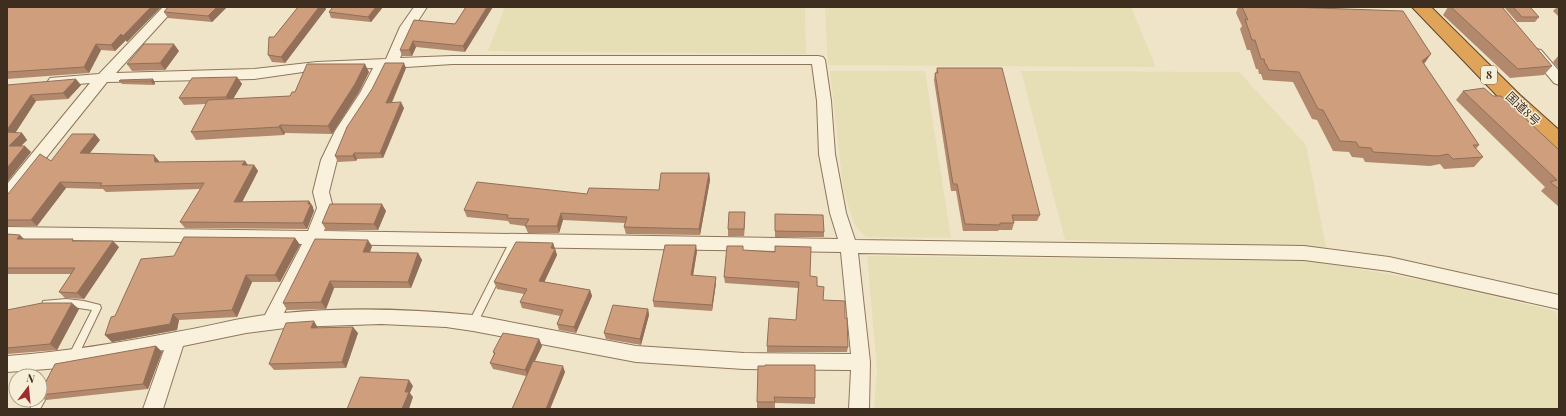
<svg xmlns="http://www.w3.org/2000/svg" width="1566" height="416" font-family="'Playfair Display','Noto Sans JP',serif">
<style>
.farmland{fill:#e6deb5}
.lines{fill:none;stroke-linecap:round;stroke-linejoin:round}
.lane-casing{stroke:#8d765c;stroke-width:2}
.street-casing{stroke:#8d765c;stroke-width:2}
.highway-casing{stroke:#5b4430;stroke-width:2}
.lane{fill:#faf1dc;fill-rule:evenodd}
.street{fill:#faf1dc;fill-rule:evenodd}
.highway{fill:#e0a458;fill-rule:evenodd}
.wall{fill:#b2896c}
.shaded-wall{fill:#916f58}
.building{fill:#cf9f7d;stroke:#916f58}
.labels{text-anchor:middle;stroke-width:3;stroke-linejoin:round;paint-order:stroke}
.shield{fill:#f7eed8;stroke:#756857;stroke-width:1}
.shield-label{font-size:11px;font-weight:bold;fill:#3d2e20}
.street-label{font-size:12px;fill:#3d2e20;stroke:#f7eed8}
</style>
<rect width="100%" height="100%" fill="#f0e4c8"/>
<g class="farmland">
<path d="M505,7H805L806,54L488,51Z"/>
<path d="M825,7H1131L1156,67L828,65Z"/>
<path d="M830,71H925L951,238L866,237L854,224L843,188Z"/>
<path d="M1021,71L1239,72L1306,145L1326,247L1065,240Z"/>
<path d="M867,256L1313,261L1432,282L1555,311L1559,316V409H874L877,368Z"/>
</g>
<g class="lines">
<defs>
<g id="lane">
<path d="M514,238L517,239L518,241L476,326L473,327L470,326L469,323L470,320L511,239Z"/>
<path d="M66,299L84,301L100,305L101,308L76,360L73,361L70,360L68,357L92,310L72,307L46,308L43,307L42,304L43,301Z"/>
<path d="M40,396L43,397L45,400L40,409H30L35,400H40Z"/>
</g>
<g id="street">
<path d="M163,7H176L116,73L254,69L317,62L386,59L400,27L414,7H427L414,27L400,58L452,56H818L823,57L825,60L831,101L835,154L846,213L855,240L1304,246L1389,257L1559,295V309L1389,271L1304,260L858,253L870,362L869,409H849L851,370L744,369L636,362L473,331L446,327L381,324L293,327L246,333L183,346L163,409H143L164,350L60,368L7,372V356C64,352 119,343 176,332C206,327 235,319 265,315L302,244L7,239V227L308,231L317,208L313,192L321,160L335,131L360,93L373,68L317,70L254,79L107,82L13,199L7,201V184L90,83L55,86L50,84L48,81L50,78L99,74ZM452,64H812L817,101L819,154L830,213L838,239L324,231L333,208L329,192L337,160L349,132L373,94L387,67L391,68ZM318,244L841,252L851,354L744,353L636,346L473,315C411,309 346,307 284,313Z"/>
<path d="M1536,49L1541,50L1559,71V85L1554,83L1529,53L1531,50Z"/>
</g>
<path id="highway" d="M1412,7H1431L1520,95L1559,130V149L1552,147L1506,105Z"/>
</defs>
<use href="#lane" class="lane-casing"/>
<use href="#street" class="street-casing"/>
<use href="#highway" class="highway-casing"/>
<use href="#lane" class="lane"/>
<use href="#street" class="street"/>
<use href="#highway" class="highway"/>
</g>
<g class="wall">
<path d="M7,7H161L127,42L126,40L115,51L101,50L89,73L7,79Z"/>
<path d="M168,7H227L212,22L168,18L164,12Z"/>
<path d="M298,7H325L326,9L285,63L272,62L268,55L274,37Z"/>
<path d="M333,7H383L371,22L331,18L329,12Z"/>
<path d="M466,7L465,52L416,47L412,56H402L400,50L414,20L455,24Z"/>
<path d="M1238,7H1288L1424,64L1479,145L1476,149L1483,157L1474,167L1444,169L1440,164L1430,166L1365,162L1363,158L1352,157L1349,152L1333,151L1317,120L1312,119L1293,82L1263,80L1261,74H1259L1258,69H1256L1250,50H1247L1240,29L1242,26L1236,13Z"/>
<path d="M1448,7H1502L1552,66L1544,75L1510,78L1443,15Z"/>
<path d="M1504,7H1530L1539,17L1535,22H1517Z"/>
<path d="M1557,7H1559V17L1553,11Z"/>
<path d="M179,51L165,70L132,71L127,64Z"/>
<path d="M1559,55V69L1553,62Z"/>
<path d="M406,68L392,103L404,108L383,158L357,159L356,161L338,162L335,156Z"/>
<path d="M937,68L1040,215L1037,221H1014V223L1012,230H999L998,231H963L956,191H951L934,80L935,73H936Z"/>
<path d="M369,72L359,92L332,134L285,133L284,135L196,140L191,132L206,104L184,105L179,98L237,77L242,84L233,99L290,96L295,92Z"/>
<path d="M153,79L155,83L154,85L122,84L119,81Z"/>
<path d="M7,85H81L68,99L36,101L15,133H22L27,140L21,146L31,152L7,182Z"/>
<path d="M1463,91L1493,96L1559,150V207L1541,191L1545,187L1456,100Z"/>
<path d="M100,140L90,153L159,161V162L245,161L248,165H254L258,171L242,202L309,201L313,207V208L314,211L307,229L185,228L180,222L200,189L106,192L103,189L66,188L37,226H7V194L51,161Z"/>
<path d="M709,173L710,180L700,235L626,234L624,227L625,223L563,220L559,233H528L525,226L510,224L508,221L467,217L464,210L587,194L659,190Z"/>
<path d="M386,211L378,230H326L322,223Z"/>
<path d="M745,212L744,236H728V229Z"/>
<path d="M775,214L824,232V237H775Z"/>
<path d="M7,234L24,239L74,241L119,247L84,299L65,298L59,292L71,274H7Z"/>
<path d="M295,238L300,245L280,282H252L237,317L179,320L177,330L112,342L105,335L115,316L174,256Z"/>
<path d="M553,243L557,255L544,282L590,290L592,296L576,333L559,330L557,324L560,316L522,308L520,302L524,294L497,289L494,282Z"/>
<path d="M372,246L370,253H418L422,260L411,288H334L326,309L287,310L283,303Z"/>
<path d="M744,250L810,276L817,286L823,300L845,318L848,347L847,352H767V346L796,320L798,288L725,283L724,277Z"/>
<path d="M697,251L693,276L716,283L712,311L654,307L653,301Z"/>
<path d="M79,309L57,350L7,354V310Z"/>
<path d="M648,309L649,315L641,345L606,339L604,333Z"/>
<path d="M318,328L358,333L346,368L274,370L269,364Z"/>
<path d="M539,339L542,346L534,361L565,372L550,409H512L526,376L493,369L490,363L494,354L493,352Z"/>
<path d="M156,346L162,352L148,389L46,400L40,396V393Z"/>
<path d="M765,366L815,398V404L775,403V408H757V402Z"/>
</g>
<g class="shaded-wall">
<path d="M151,7H161L127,42L123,36Z"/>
<path d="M217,7H227L212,22L208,16Z"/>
<path d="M319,7H325L326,9L285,63L281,57Z"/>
<path d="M376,7H383L371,22L368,17Z"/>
<path d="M487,7H493L465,52L463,46Z"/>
<path d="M121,34L126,40L115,51L111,45Z"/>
<path d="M413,41L416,47L412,56L409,50Z"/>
<path d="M96,44L101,50L89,73L84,67Z"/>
<path d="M174,44L179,51L165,70L160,63Z"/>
<path d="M1431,54L1424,64L1422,61Z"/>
<path d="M404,63L406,68L389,108L386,103Z"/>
<path d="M365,64L369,72L359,92L332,134L328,126Z"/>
<path d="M237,77L242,84L230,104L226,97Z"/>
<path d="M76,79L81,85L68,99L63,93Z"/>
<path d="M153,79L155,83L154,85L151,81Z"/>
<path d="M31,95L36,101L12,138L7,133V130Z"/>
<path d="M401,102L404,108L383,158L380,153Z"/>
<path d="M280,125L285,133L284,135L279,127Z"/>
<path d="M22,133L27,140L15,152L9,146Z"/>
<path d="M95,134L100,140L85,159L80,153Z"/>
<path d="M25,146L31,152L7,182V168Z"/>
<path d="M354,153L357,159L356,161L353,156Z"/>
<path d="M154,155L159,161L160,168L155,162Z"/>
<path d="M245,161L249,167L242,165Z"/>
<path d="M254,165L258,171L239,208L234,202Z"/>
<path d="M709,173L710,180L700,235L699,229Z"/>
<path d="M60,182L66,188L37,226L31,220Z"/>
<path d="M309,201L313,207V208L314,211L307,229L303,223L308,204Z"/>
<path d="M382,204L386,211L378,230L374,224Z"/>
<path d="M745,212V218L744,236V229Z"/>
<path d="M561,213L563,220L559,233L557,226Z"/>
<path d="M20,235L26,241L17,239Z"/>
<path d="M295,238L300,245L280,282L275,275Z"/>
<path d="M368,240L372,246L367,259L363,252Z"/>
<path d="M113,241L119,247L84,299L77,293Z"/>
<path d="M553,243L557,255L542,287L539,281Z"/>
<path d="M696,245L697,251L692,281L691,275Z"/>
<path d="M418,253L422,260L411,288L408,282Z"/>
<path d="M246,275L252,282L237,317L232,310Z"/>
<path d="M716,277V283L712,311V305Z"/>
<path d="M330,281L334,288L326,309L321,302Z"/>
<path d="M590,290L592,296L576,333L574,327Z"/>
<path d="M72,303L79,309L57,350L50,344Z"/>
<path d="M648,309L649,315L641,345L640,339Z"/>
<path d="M173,314L179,320L177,330L112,342L105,335Z"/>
<path d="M314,321L318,328H311Z"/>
<path d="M353,327L358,333L346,368L342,362Z"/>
<path d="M539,339L542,346L528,376L525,370Z"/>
<path d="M156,346L162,352L148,389L143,384Z"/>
<path d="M563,366L565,372L550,409H546Z"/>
<path d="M409,380L413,386L410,393L413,397L409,409H402L405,392Z"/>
</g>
<g class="building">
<path d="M7,7H151L123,36L121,34L111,45L96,44L84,67L7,72Z"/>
<path d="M168,7H217L208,16L164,12Z"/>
<path d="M298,7H319L281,57L268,55L269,37H274Z"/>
<path d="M333,7H376L368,17L329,12Z"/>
<path d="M466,7H487L463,46L413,41L409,50H400L414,20L455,24Z"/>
<path d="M1242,7H1288L1403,11L1431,54L1422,61L1479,145H1473L1483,157L1453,159L1448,154L1438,156L1373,152L1371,148L1359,147L1356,142L1340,141L1323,110L1318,109L1299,72L1269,70L1266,64H1265L1264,59H1261L1255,40H1252L1245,19L1248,20Z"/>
<path d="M1451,7H1502L1552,66L1518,69Z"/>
<path d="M1513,7H1530L1539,17H1522Z"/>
<path d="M144,44H174L160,63L127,64Z"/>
<path d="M385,63H404L386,103L401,102L380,153H354L353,156H335L347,127L372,89Z"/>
<path d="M307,64H365L355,84L328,126L280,125L279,127L191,132L208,100L290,96L292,92H295Z"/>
<path d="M937,68H1002L1040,215H1012L1014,223H1000V225L965,224L957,184H953L935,73H938Z"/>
<path d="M237,77L226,97L179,98L192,78Z"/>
<path d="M76,79L63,93L31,95L7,130V85Z"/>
<path d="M153,79L151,81H119L120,80Z"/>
<path d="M1484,88L1493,96H1501L1559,150V189L1550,182L1557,180L1463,91Z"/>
<path d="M7,132L22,133L9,146H25L7,168Z"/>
<path d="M72,134H95L80,153L154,155L155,162L245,161L242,165H254L234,202L309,201L308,204H311L303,223L180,222L204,183L100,186L102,183L60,182L31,220H7V194H8L40,154L51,161Z"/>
<path d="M661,173H709L699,229L624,227L627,217L561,213L557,226H525L529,219L507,218L508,215L464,210L477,182L587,194L589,188L659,190Z"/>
<path d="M330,204H382L374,224L322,223Z"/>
<path d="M729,212H745L744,229H728Z"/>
<path d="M775,214L823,215L824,232L775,231Z"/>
<path d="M7,234L20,235L17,239H73L72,241H113L77,293L59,292L75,268H7Z"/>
<path d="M184,237L295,238L275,275H246L232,310L173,314L170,324L105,335L111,317L115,316L141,259L174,256Z"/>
<path d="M315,239L368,240L363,252L418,253L408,282L330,281L321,302L283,303Z"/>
<path d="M516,242L553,243L551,248L555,249L539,281L590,290L574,327L557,324L563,310L520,302L527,289L494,282Z"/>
<path d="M665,245H696L691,275L716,277L712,305L653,301Z"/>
<path d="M727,246H743V250L775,252V246L811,247L810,276L817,277V286L824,287L823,300L845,301V318H847L848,347L767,346L769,318L796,320L799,282L724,277Z"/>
<path d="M42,303H72L50,344L7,348V310Z"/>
<path d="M613,305L648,309L640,339L604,333Z"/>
<path d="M314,321L311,328L353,327L342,362L269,364L286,323Z"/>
<path d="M503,333L539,339L525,370L490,363L495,353L493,352Z"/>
<path d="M156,346L143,384L40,395V393L55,364Z"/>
<path d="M533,361L563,366L546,409H512Z"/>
<path d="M765,365H815V398L774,397L775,402H757L758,366H765Z"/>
<path d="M360,377L409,380L405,392H409L402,409H347Z"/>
</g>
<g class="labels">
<rect class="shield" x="1481" y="66" width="16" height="18" rx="3"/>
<g class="shield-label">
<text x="1489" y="79">8</text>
</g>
<g class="street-label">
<text transform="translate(1523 109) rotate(44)" y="4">国道8号</text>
</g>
</g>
<rect width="1566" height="416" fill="none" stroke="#3d2e20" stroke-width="16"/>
<g transform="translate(28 388) rotate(16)"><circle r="19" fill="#f7eed8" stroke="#ada18e"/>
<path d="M0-3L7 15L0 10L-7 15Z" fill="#9e2a2b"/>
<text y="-6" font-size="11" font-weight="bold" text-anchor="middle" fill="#3d2e20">N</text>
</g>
</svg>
